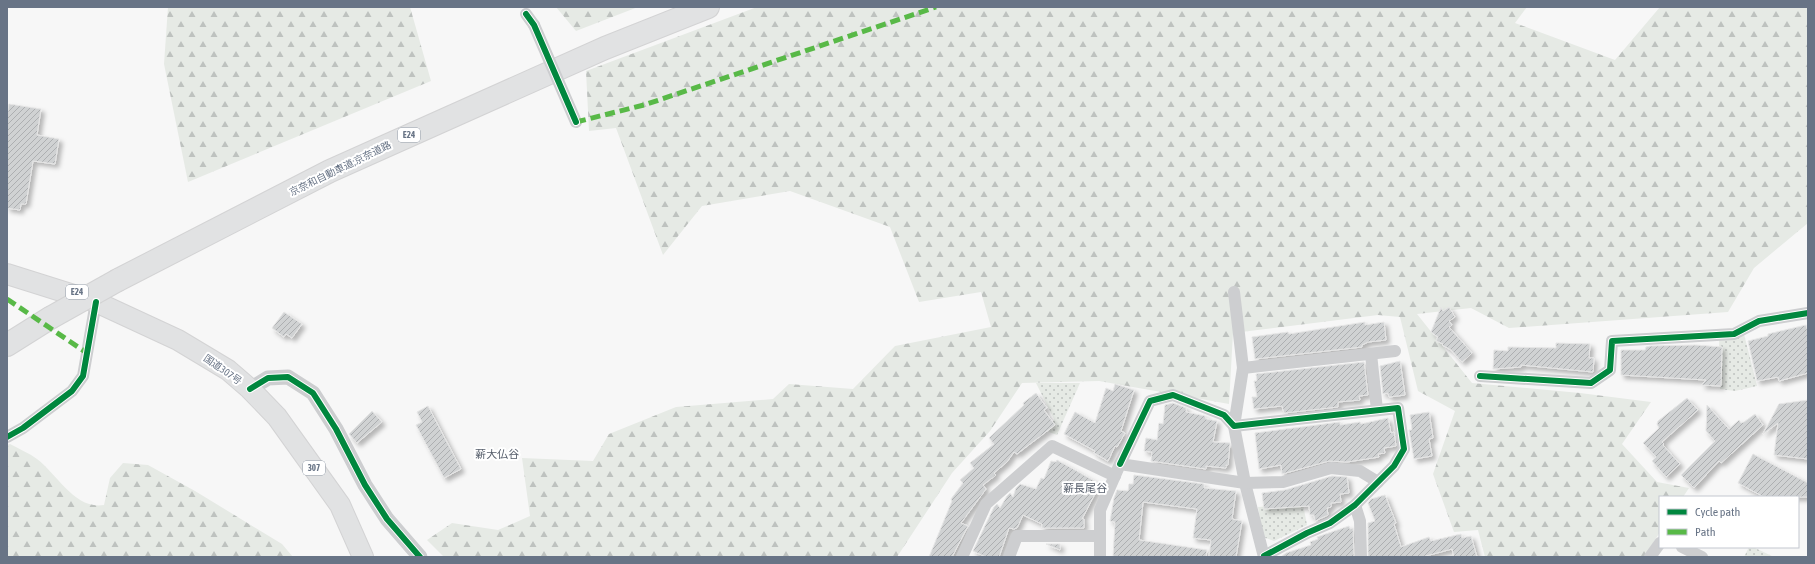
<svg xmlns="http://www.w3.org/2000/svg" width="1815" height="564" font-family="'Asap Condensed','Noto Sans JP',sans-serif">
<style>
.grass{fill:url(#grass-dots)}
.forest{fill:url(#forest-firs)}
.building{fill:url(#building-hatch);stroke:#e6e6e6;filter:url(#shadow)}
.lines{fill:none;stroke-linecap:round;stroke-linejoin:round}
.trunk-casing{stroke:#d3d3d4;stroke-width:22}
.motorway-casing{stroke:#d3d3d4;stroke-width:24}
.minor{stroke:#cdced0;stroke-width:12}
.tertiary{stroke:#cdced0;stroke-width:15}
.trunk{stroke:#e1e2e3;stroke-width:20}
.motorway{stroke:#e1e2e3;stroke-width:22}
.motorway-bridge-casing{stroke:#d3d3d4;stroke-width:24;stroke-linecap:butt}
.minor-bridge{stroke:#cdced0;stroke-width:12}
.motorway-bridge{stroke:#e1e2e3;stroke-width:22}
.quiet{stroke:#58b947;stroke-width:5;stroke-dasharray:10 5;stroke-linecap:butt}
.cycleway-casing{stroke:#fff;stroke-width:8}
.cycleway{stroke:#00873e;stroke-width:6}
.labels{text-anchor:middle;stroke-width:4;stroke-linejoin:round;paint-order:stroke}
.shield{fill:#fff;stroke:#959eaa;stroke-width:1}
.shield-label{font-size:9px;font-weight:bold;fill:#687486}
.street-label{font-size:10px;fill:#687486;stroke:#fff}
.neighbourhood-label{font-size:11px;fill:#565e6b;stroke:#fff}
</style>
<defs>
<pattern id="grass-dots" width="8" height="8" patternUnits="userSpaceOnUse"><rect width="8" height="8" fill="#e6eae5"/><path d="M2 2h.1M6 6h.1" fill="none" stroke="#bec2bf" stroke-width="1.8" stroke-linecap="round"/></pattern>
<pattern id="forest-firs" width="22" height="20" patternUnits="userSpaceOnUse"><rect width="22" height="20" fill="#e6eae5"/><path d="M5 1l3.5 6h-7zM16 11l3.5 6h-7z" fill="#bec2bf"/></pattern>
<pattern id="building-hatch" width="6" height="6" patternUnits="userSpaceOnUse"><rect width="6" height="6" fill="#d0d2d3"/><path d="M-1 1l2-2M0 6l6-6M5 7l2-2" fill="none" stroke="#adafb1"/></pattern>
<filter id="shadow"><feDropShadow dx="3.5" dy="3.5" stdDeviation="2" flood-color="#0004"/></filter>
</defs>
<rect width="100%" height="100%" fill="#f7f7f7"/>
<g class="grass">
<path d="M1719,334H1744L1757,386L1735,391L1720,389Z"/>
<path d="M1036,383H1080L1057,435L1049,432L1054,419Z"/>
<path d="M1303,504L1307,525L1274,541L1263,537L1258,507Z"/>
<path d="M1749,547H1753L1774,557H1744Z"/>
</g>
<g class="forest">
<path d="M168,7H410L431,81L188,182L164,64Z"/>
<path d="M556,7H638L576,31Z"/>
<path d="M757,7H1527L1515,23L1615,60L1660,7H1808V223L1754,268L1728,312L1509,328L1471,308L1417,314L1472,383L1580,393L1651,402L1622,444L1657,482L1689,488L1683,497H1660V532L1644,557H1485L1478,530L1454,532L1433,474L1455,411L1418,391L1400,317L1378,315L1233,333L1229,404L1099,381L1022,383L990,431L952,473L897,557H444L427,540L452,523L498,530L530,516L522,458L593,461L609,434L676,407L773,399L789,384L853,389L895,346L991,327L981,292L919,302L890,227L790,191L702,206L663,255L616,128L589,131L586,71Z"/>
<path d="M10,444C19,449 29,453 37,459C57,474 75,510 104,505L110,478L123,463L148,465L195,491L282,544L293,557H7V445Z"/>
</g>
<g class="building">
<path d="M9,104L41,109L37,135L59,139L55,164L33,161L26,204H21L20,210L7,208V117Z"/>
<path d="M1441,307L1443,311L1449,307L1455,317L1449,321L1452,325L1449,327L1472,353L1462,362L1451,350L1442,345L1443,344L1436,341L1438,337L1431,332Z"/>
<path d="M284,312L302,324L292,338L286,334L284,337L272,328Z"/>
<path d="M1365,322V325L1384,322L1386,340L1368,342L1362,345V347L1255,359L1252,337L1288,332L1289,334Z"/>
<path d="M1806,325L1808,332V373L1779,381L1778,377L1757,381L1748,341L1768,336V334Z"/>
<path d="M1556,343L1590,344L1589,358H1594L1593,372L1521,365V367L1493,369L1494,350L1508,351V347L1556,348Z"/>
<path d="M1696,345L1722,347L1721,386L1701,385L1706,380L1621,375V350H1645L1646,347L1650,346Z"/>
<path d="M1400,361L1405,395L1389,397L1388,393L1383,394L1380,366Z"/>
<path d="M1364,362L1368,395L1359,396L1360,400L1338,402V407L1284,413L1282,406L1254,409L1252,397H1257L1254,381H1257L1256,374Z"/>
<path d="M1115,384L1134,390L1121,431L1125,433L1117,447L1115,446L1108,461L1094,453L1095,451L1064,434L1075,412L1095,423L1106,388L1113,391Z"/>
<path d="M1036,393L1047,408L1044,410L1055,425L1017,454L1014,452L1007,462L994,473L996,475L983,485L986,489L961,523L968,526L952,557H929L952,501L951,499L963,483L960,480L974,468L970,463L994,444L989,438L1024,405L1023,403Z"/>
<path d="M1687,398L1698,410L1662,442L1664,444L1663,445L1680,464L1666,477L1652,461L1656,457L1643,443L1659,428L1657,424L1658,421Z"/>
<path d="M1808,400V459L1774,455L1778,423L1763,434L1779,404Z"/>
<path d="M1173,403L1186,408V412L1205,416L1206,419L1217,421L1213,442L1230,443L1228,465H1226V468L1206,466V469L1151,461L1152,452L1144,451L1146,438L1157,440L1159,423L1163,424L1165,405Z"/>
<path d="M1707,405L1729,429L1739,420L1741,423L1744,422L1755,414L1763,425L1721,463L1719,461L1694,488L1681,475L1715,441L1706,431Z"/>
<path d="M428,406L461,469L444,478L416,425L422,422L417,412Z"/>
<path d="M372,411L382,422L357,443L349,434Z"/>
<path d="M1429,412L1433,438L1429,439L1432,456L1414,459L1409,430H1412L1410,415Z"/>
<path d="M1388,418L1391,433L1394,432L1396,446L1384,448L1385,453L1378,454L1379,457L1347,462L1329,461L1282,474L1281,465L1259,469L1255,433L1340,422V425L1360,422L1361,424Z"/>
<path d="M1753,454L1808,483V497H1764L1738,483Z"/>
<path d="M1057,460L1100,484L1082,519H1084V528H1042V524L1023,515L1017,528L1014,529L1009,528L999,557H986L973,551L994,507L997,504L1000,508L1007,496L1010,493L1013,497L1016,488L1020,484L1036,489L1041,478L1044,479L1051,461L1056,462Z"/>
<path d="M1134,475L1204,484V488L1236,491L1232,519L1242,521L1236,557H1209L1211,540L1193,538L1197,509L1143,502L1139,540L1207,550L1206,557H1113L1115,522L1110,521L1114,498L1117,490L1128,491L1129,484H1133Z"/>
<path d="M1332,476L1347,477L1349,493L1340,494L1341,502L1331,503V507L1327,508L1328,515L1326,516L1315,521L1314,515H1310L1309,506L1264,509L1262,493L1285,490Z"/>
<path d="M1385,495L1396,523L1394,524L1401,547L1429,537L1431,541L1461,534L1462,538L1471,536L1477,557H1454L1452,549L1422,557H1368V523L1375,521L1368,503L1371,499Z"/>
<path d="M1349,526L1350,529L1353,528L1354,557H1281L1286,553L1311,545L1310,542L1318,539L1317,537Z"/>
<path d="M1046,544H1060V550Z"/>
</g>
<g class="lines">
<defs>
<path id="trunk" d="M7,274L96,302L178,340L228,370L250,389L277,417L340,505L363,557"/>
<g id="motorway">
<path d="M118,280L330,171L605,48L708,7"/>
<path d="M7,345L50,318"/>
</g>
</defs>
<use href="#trunk" class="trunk-casing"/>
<use href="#motorway" class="motorway-casing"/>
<g class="minor">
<path d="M526,14L534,25"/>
<path d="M1234,292L1243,368L1234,426L1245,483L1264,557"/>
<path d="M1371,354L1377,410"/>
<path d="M1243,368L1395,351"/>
<path d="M1480,376L1591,383L1610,370L1612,341L1734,334L1759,321L1808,313"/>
<path d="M7,437L23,428L72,391L83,376L96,302"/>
<path d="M1120,464L1150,401L1173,395L1224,415L1234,426L1398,408L1404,449L1394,466L1355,505L1330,523L1307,533L1264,556"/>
<path d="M1355,505L1360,521L1361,557"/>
<path d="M1682,547L1702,557"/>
<path d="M962,557L986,504L1052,446L1115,476"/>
<path d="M1009,557L1017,536H1100V510L1120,464L1245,483L1283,482L1331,468L1360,471L1378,482"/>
<path d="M1100,557V536"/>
<path d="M1650,557L1660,543"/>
</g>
<path class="tertiary" d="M250,389L268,378L288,377L313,393L336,429L365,485L387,519L420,557"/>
<use href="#trunk" class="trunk"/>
<use href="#motorway" class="motorway"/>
<defs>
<path id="motorway-bridge" d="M50,318L118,280"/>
</defs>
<use href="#motorway-bridge" class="motorway-bridge-casing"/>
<path class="minor-bridge" d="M534,25L576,122"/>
<use href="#motorway-bridge" class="motorway-bridge"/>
<g class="quiet">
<path d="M576,122L644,105L936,7"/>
<path d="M7,299L87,353"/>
</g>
<defs>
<g id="cycleway">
<path d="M526,14L534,25L576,122"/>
<path d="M1480,376L1591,383L1610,370L1612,341L1734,334L1759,321L1808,313"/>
<path d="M250,389L268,378L288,377L313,393L336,429L365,485L387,519L420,557"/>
<path d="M7,437L23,428L72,391L83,376L96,302"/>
<path d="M1120,464L1150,401L1173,395L1224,415L1234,426L1398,408L1404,449L1394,466L1355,505L1330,523L1307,533L1264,556"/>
</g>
</defs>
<use href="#cycleway" class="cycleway-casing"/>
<use href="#cycleway" class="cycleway"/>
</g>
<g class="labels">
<g class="shield">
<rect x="398" y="128" width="22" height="14" rx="3"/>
<rect x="66" y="285" width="22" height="14" rx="3"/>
<rect x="303" y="461" width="22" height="14" rx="3"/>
</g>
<g class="shield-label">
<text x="409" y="138">E24</text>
<text x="77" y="295">E24</text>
<text x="314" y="471">307</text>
</g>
<g class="street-label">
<text transform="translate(340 168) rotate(-26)" y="4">京奈和自動車道;京奈道路</text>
<text transform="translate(223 369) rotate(35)" y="4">国道307号</text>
</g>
<g class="neighbourhood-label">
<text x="497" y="458">薪大仏谷</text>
<text x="1085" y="492">薪長尾谷</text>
</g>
</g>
<rect width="1815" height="564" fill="none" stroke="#687486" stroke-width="16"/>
<rect x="1659" y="496" width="140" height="52" fill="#ffffff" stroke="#c3c7cf"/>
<rect x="1667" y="509" width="20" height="6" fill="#00873e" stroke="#c3c7cf"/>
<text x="1695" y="516" font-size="12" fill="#687486">Cycle path</text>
<rect x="1667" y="529" width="20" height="6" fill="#58b947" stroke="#c3c7cf"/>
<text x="1695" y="536" font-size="12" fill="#687486">Path</text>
</svg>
